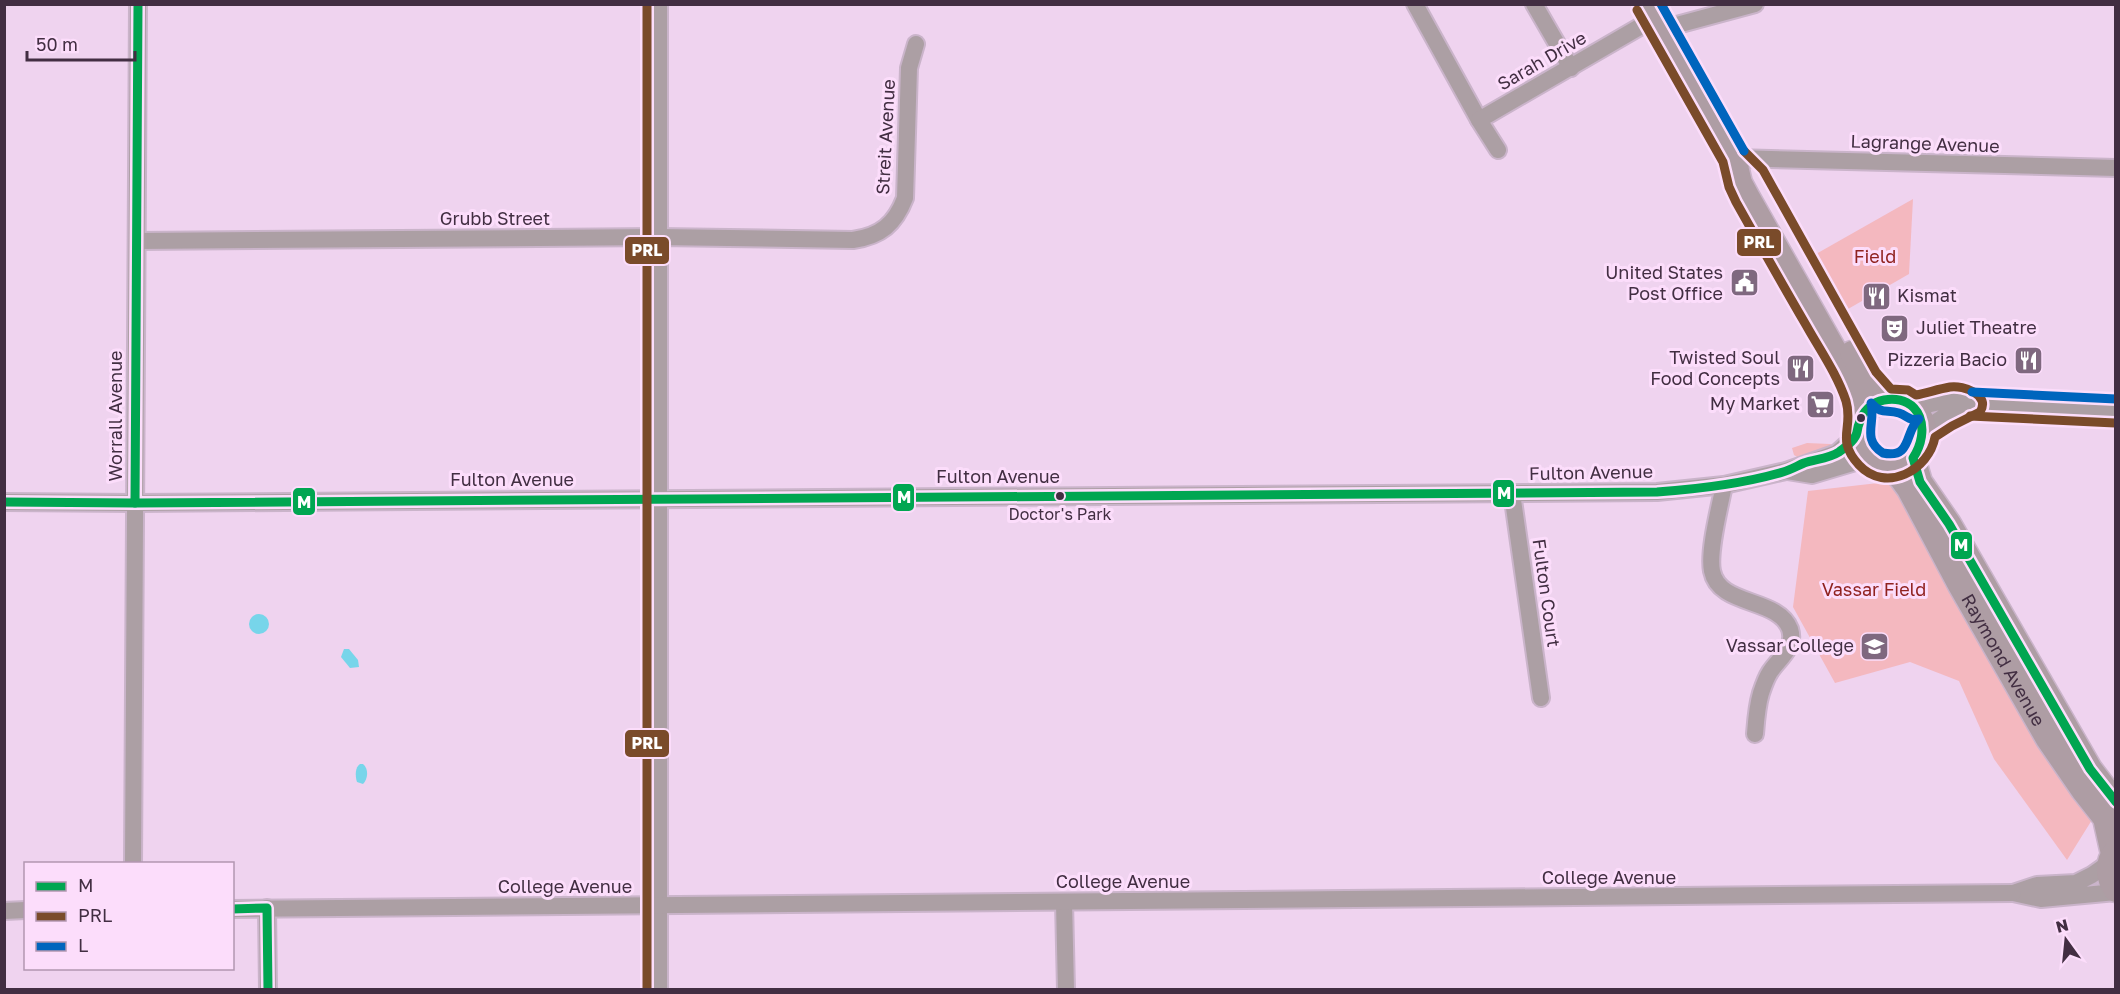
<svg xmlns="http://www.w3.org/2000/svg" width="2120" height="994" font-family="'Golos Text',sans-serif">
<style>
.green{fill:#f4b8bf}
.water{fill:#77d5ea}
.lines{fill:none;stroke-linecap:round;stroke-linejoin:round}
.minor-casing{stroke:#cab4ca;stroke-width:20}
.secondary-casing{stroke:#cab4ca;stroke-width:27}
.minor{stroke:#ac9fa4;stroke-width:16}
.secondary{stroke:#ae9da4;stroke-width:24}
.bus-1-casing{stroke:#fcddfb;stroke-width:14}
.bus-2-casing{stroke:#fcddfb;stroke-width:14}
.bus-3-casing{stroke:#fcddfb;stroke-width:14}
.bus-1{stroke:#00a651;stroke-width:9}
.bus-2{stroke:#7a4b2a;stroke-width:9}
.bus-3{stroke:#0065bd;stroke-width:9}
.bus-dot{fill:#422e42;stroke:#fcddfb;stroke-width:2}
.labels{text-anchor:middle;stroke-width:6;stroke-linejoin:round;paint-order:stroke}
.bus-label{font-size:16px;fill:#422e42;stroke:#fcddfb}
.street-label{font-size:18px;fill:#422e42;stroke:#fcddfb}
.park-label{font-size:18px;fill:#90221f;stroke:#fcddfb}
.poi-label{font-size:18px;fill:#422e42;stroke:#fcddfb;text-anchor:end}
.line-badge{stroke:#fcddfb;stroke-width:2}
.badge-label{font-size:16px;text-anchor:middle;font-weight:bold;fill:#fff}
</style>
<rect width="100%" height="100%" fill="#efd3ef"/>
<g class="green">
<path d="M1913,199L1909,274L1848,309L1816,254Z"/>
<path d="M1846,405L1859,422L1856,430L1841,445L1840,428Z"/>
<path d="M1807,443L1830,444L1835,446L1799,458L1794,455L1792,448Z"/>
<path d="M1887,482L1916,507L2095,815L2067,860L1994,759L1959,681L1910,662L1835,683L1793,607L1808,491Z"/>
</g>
<g class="water">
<circle cx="259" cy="624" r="10"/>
<path d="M344,649H349L358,660L359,667L350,668L341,657Z"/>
<path d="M360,764H363C369,769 368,779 363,784L357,782C355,776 355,767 360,764Z"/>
</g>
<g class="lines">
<defs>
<g id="minor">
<path d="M659,4V990"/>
<path d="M1415,4L1479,120"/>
<path d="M1534,4L1571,68"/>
<path d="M1662,29L1755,4"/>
<path d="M1498,150L1479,120L1655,18"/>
<path d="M1734,158L2116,168"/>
<path d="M137,241L659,237L853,240C881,236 895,224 905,198L909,68L916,44"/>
<path d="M1971,404L2116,411"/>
<path d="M1913,408L1953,399L1971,404L1946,415L1924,430"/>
<path d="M1787,471L1812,475L1869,458"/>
<path d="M1724,485C1720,506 1708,551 1712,571C1719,607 1778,597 1790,629C1796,648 1779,658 1770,672C1766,678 1763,687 1761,693C1757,706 1756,721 1755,734"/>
<path d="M1512,493L1541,698"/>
<path d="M4,502L135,503L1657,492L1724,485L1786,471L1837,453L1857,435"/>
<path d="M2109,863L2092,875L2076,883L2037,885L2013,893L2041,899L2116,892"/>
<path d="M133,864L138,4"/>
<path d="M1064,902L1066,990"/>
<path d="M267,908L268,990"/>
<path d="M232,909L2013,893"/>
<path d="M4,911L26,910"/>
</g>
<g id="secondary">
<path d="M1647,4L1734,158L1740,183L1747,196L1850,378L1862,416"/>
<path d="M1852,353L1866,379L1885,400"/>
<circle cx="1891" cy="433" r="33"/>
<path d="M1913,458L1920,482L1949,524L2090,769L2116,803"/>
<path id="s1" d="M1889,466L1901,478L1909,489L1960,585L2048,739L2083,790L2105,818L2113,854"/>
<path d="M2116,851C2106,863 2107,877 2116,890"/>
</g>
</defs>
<use href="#minor" class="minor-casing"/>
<use href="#secondary" class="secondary-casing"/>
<use href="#minor" class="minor"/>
<use href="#secondary" class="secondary"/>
<defs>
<g id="bus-1">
<path d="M4,502L135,503L1657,492C1699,489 1742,484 1783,472C1790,470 1797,466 1804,463C1815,459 1828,459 1839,452C1844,448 1852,443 1855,437C1858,433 1857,428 1859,424C1862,412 1872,402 1884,400C1922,394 1931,431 1913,458L1920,482L1949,524L2090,769L2116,802"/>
<path d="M135,503L138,4"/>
<path d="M232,909L267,908L268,990"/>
</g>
<g id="bus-2">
<path d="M647,4V990"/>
<path d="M1637,10L1723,162L1729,187L1736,202C1759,243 1782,284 1806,325C1820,350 1837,374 1846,401C1854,428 1835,439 1859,465C1886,494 1929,470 1935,437L1952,426L1980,412C1991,395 1964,385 1950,387C1938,389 1927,393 1916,395L1908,390L1891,389L1876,372L1763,170L1744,151"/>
<path d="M1970,416L2115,423"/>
</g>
<g id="bus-3">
<path d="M1661,4L1744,151"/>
<path d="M1972,392L2116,399"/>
<path d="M1871,403C1882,415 1886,409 1899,413C1908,416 1909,421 1919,419C1904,431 1913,459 1883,453C1861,439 1876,423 1871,403Z"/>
</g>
</defs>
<use href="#bus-1" class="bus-1-casing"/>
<use href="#bus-2" class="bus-2-casing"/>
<use href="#bus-3" class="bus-3-casing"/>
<use href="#bus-1" class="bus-1"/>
<use href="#bus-2" class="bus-2"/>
<use href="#bus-3" class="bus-3"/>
</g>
<defs>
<symbol id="civic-square" viewBox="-11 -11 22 22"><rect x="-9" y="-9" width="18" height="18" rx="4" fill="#7f687f" stroke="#fcddfb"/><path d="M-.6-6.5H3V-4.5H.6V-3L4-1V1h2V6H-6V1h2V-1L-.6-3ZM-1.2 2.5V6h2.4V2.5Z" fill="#fff"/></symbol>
<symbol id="restaurant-square" viewBox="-11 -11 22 22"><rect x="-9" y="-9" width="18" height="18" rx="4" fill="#7f687f" stroke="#fcddfb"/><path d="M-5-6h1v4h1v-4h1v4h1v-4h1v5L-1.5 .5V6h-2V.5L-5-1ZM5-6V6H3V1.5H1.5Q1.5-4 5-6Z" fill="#fff"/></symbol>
<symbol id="theatre-square" viewBox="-11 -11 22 22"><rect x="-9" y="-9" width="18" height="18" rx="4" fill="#7f687f" stroke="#fcddfb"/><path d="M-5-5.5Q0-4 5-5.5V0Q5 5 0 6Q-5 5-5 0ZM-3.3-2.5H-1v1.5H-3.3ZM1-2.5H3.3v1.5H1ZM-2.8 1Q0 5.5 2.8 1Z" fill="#fff"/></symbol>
<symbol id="supermarket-square" viewBox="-11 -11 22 22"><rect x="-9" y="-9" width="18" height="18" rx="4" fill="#7f687f" stroke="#fcddfb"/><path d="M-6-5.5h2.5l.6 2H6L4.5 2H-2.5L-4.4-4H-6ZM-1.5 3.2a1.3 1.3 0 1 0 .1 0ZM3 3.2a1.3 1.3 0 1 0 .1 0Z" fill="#fff"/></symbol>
<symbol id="university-square" viewBox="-11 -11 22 22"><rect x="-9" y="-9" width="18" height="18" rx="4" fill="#7f687f" stroke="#fcddfb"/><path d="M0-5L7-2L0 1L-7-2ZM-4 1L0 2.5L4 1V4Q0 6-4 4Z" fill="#fff"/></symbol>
</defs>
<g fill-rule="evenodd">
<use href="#civic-square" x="1728" y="266" width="33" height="33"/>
<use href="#restaurant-square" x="1860" y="280" width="33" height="33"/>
<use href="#theatre-square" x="1878" y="312" width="33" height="33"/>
<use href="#restaurant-square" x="2012" y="344" width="33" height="33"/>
<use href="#restaurant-square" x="1784" y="352" width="33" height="33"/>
<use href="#supermarket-square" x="1804" y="388" width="33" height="33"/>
<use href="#university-square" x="1858" y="630" width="33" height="33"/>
</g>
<g class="bus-dot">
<circle cx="1861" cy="418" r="5"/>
<circle cx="1060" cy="496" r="5"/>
</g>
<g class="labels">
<g class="bus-label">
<text x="1060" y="520">Doctor's Park</text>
</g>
<g class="street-label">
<text transform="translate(1542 61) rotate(-30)" y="6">Sarah Drive</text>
<text transform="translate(886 137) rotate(-87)" y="6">Streit Avenue</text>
<text transform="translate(1925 144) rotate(2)" y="6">Lagrange Avenue</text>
<text x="495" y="225">Grubb Street</text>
<text transform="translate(116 416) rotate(-90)" y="6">Worrall Avenue</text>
<text transform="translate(1591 473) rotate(-1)" y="6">Fulton Avenue</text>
<text x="998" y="483">Fulton Avenue</text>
<text x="512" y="486">Fulton Avenue</text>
<text transform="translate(1546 593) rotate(82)" y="6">Fulton Court</text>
<text dy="6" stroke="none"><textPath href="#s1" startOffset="226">Raymond Avenue</textPath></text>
<text x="1609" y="884">College Avenue</text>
<text x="1123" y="888">College Avenue</text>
<text x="565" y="893">College Avenue</text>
</g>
<g class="park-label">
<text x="1875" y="263">Field</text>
<text x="1874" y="596">Vassar Field</text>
</g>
<g class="poi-label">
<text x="1723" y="279">United States<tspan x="1723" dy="21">Post Office</tspan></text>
<text x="1897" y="302" text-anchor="start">Kismat</text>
<text x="1916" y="334" text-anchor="start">Juliet Theatre</text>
<text x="1780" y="364">Twisted Soul<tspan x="1780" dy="21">Food Concepts</tspan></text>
<text x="2007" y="366">Pizzeria Bacio</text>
<text x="1800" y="410">My Market</text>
<text x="1854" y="652">Vassar College</text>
</g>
</g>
<g class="line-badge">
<rect x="1736" y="228" width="46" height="29" rx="6" fill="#7a4b2a"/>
<rect x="624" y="236" width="46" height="29" rx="6" fill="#7a4b2a"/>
<rect x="1492" y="479" width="23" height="29" rx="6" fill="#00a651"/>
<rect x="892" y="483" width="23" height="29" rx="6" fill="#00a651"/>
<rect x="292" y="487" width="24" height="29" rx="6" fill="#00a651"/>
<rect x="1950" y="531" width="23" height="29" rx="6" fill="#00a651"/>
<rect x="624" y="729" width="46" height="29" rx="6" fill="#7a4b2a"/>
</g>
<g class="badge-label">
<text x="1759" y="248">PRL</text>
<text x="647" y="256">PRL</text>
<text x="1504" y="499">M</text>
<text x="904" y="503">M</text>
<text x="304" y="508">M</text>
<text x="1961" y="551">M</text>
<text x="647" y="749">PRL</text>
</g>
<rect width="2120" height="994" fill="none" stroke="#422e42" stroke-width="12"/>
<rect x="24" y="862" width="210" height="108" fill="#fcddfb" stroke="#b297b1" stroke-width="1.5"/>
<rect x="36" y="882" width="30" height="9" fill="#00a651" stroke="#b297b1" stroke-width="1.5"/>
<text x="78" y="892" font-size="18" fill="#422e42">M</text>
<rect x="36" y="912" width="30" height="9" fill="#7a4b2a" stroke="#b297b1" stroke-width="1.5"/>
<text x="78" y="922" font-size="18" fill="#422e42">PRL</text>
<rect x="36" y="942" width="30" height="9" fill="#0065bd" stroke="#b297b1" stroke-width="1.5"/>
<text x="78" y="952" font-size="18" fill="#422e42">L</text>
<g transform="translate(2066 940) rotate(345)" stroke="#fcddfb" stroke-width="4.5" paint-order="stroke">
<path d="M0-4.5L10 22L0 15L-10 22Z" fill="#422e42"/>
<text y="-9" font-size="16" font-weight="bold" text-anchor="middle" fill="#422e42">N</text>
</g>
<path d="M27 51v9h108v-9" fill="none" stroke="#422e42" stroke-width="3"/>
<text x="36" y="51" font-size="18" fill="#422e42" stroke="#fcddfb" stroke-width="4.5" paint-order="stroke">50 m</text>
</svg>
